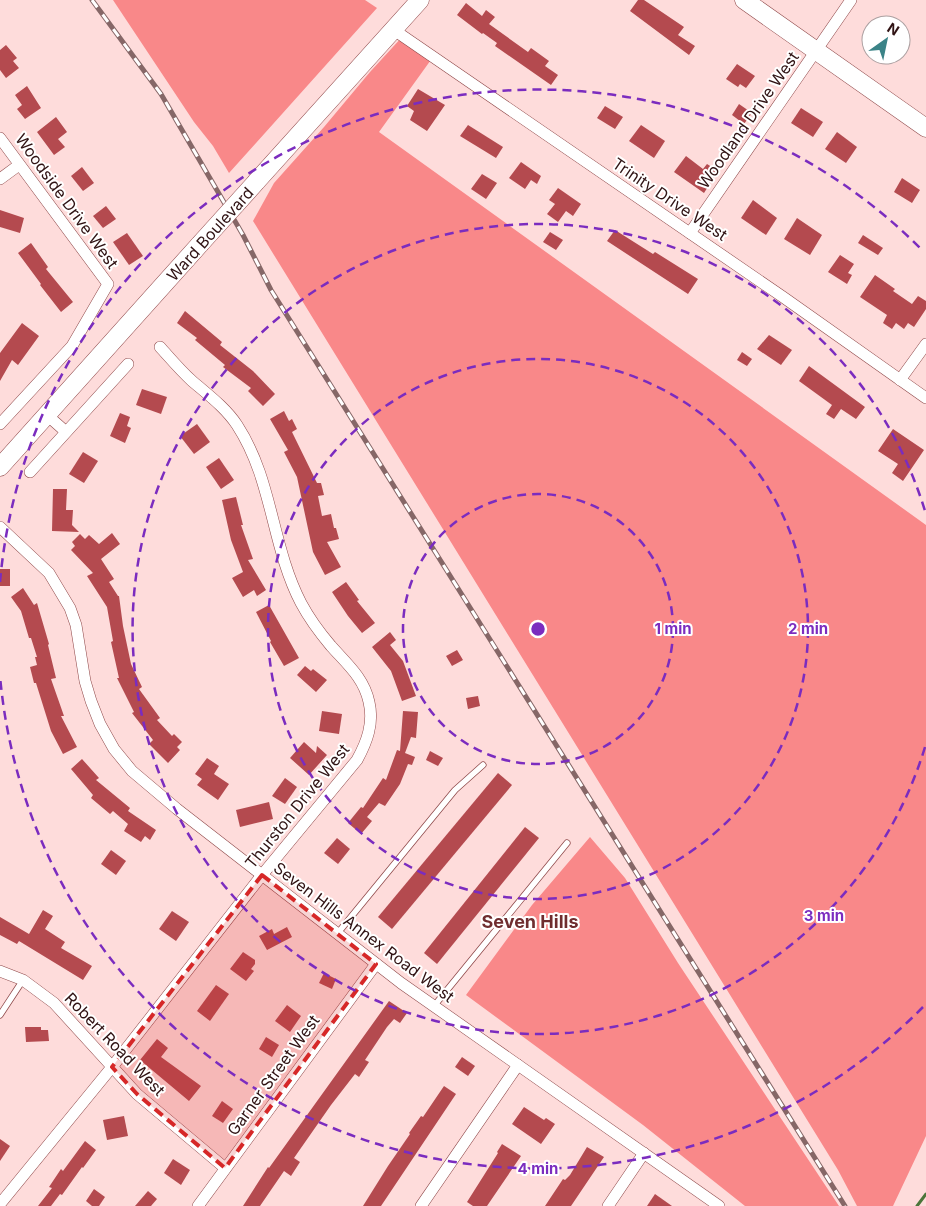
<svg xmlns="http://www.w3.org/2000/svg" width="926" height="1206" font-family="Inter,sans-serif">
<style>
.forest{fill:#f98889}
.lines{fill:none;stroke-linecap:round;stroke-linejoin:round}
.stream{stroke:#4c753a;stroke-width:3}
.building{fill:#b44a4f}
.service-casing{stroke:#8f494a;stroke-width:7}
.minor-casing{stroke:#8f494a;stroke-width:12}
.primary-casing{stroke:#8f494a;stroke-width:19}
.service{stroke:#fff;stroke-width:5.5}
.minor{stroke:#fff;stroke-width:11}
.primary{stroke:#fff;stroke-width:18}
.rail-casing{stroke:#866767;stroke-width:5}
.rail{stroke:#fff;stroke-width:3;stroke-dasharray:9;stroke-linecap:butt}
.primary-bridge-casing{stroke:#8f494a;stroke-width:19;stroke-linecap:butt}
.primary-bridge{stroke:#fff;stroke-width:18}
.marked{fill:#d62828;fill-opacity:0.2;stroke:#d62828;stroke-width:4;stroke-dasharray:10 6;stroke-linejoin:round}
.ring{fill:none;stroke:#7b2cbf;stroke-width:2.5;stroke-dasharray:9 6}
.labels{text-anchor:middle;stroke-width:4;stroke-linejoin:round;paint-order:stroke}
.street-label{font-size:16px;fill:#2f1213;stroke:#fff}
.neighbourhood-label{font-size:18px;font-weight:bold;fill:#6f2d2f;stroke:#fff}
.centre{fill:#7b2cbf;stroke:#fff;stroke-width:2.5}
.ring-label{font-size:15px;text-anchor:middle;font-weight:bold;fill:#7b2cbf;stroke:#fff;stroke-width:4;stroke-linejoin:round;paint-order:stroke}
</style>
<rect width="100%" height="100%" fill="#fedcdb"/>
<g class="forest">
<path d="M113,0H365L377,8L229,173L213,146L194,122Z"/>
<path d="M403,36L433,57L379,132L926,525V1136L893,1206H857L838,1170L253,221L274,183L324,127L370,72Z"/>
<path d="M590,837L625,878L678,963L839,1206H745L643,1125L466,995L532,905Z"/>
</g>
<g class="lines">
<path class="stream" d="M917,1206L926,1194"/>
</g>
<g class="building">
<path d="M638,0H644L684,27L678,35L695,46L689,55L630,11Z"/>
<path d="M466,3L482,16L486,10L495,17L489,24L528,52L531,48L549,61L545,66L558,75L551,85L495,46L497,43L483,33L482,34L457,15Z"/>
<path d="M6,45L17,58L13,61L19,68L6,78L0,70V50Z"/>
<path d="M737,64L755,76L746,88L740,84L738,87L726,79Z"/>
<path d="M27,86L41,108L25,119L17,109L22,105L15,95Z"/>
<path d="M418,89L445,105L427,131L410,120L414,111L407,106Z"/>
<path d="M739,104L752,113L744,124L732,115Z"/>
<path d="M605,106L623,117L615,129L597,118Z"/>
<path d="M801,108L823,122L813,137L791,123Z"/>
<path d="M56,117L67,132L58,139L65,147L54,155L37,132Z"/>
<path d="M468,125L503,147L496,158L460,136Z"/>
<path d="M641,125L665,141L654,158L629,141Z"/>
<path d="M837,132L857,147L846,163L825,149Z"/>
<path d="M686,156L703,169L707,164L718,171L704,193L674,172Z"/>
<path d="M521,162L541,176L537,184L531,180L525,189L509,178Z"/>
<path d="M82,167L94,183L83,191L71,176Z"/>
<path d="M482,174L497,183L486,199L471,189Z"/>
<path d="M902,178L920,190L912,203L894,192Z"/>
<path d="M558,188L581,204L573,216L566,211L558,222L547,214L555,204L549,200Z"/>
<path d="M753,200L777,218L766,235L741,218Z"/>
<path d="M106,206L116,219L103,228L93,216Z"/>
<path d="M0,210L24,218L20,233L0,227Z"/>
<path d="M797,218L822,235L810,255L784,239Z"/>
<path d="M615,230L653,254L655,252L698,279L688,294L607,241Z"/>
<path d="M550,232L563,240L556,250L543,242Z"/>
<path d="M127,233L143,256L129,265L113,242Z"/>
<path d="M863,235L883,248L878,255L858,243Z"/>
<path d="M31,243L48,267L46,269L73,302L61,312L40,285L41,284L18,253Z"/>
<path d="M840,255L854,264L848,273L852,275L847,284L828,272Z"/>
<path d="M875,275L895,289L893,291L912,304L918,296L926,301V309L914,327L908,323L904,329L896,323L892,329L883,323L887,315L860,297Z"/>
<path d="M185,311L222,342L220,345L253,371L275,394L263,406L248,391L251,388L223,367L225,365L195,340L197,338L177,323Z"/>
<path d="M22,323L39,336L18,365L12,360L0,381V353Z"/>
<path d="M769,335L792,350L781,365L757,349Z"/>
<path d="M742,352L752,359L747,366L737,360Z"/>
<path d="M809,366L865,407L856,419L841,409L834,419L826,414L832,405L799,381Z"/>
<path d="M142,389L167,397L161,414L136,405Z"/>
<path d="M284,411L289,421L292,419L297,429L292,432L317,483H321L324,495L318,496L322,516L331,514L334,528H336L339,539L327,542L341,567L325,575L313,552L297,477L284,452L288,450L270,419Z"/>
<path d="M120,413L130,417L127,426L131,428L125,443L110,436Z"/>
<path d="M197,424L210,442L194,454L180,436Z"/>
<path d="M893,429L924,450L903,481L892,473L898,464L878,451Z"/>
<path d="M83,452L98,461L84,483L69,474Z"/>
<path d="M219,458L234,480L221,489L206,467Z"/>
<path d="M53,489H67L66,510H73L72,525L79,532L52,531Z"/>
<path d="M236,497L243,525H241L253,559L248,560L266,590L257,596L254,590L243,597L232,578L243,572L231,540L222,500Z"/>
<path d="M112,533L120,544L101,559L114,579L109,582L118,596H119L123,626L131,664L142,687L139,689L160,718L157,720L172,736L174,734L182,742L177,747L180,750L168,763L149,744L153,740L132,713L134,712L117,678H119L111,642L113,641L107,607L87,576L93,573L71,550L75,546L72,542L80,534L85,539L89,535L99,544Z"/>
<rect x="0" y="569" width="10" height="17"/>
<path d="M346,582L359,600L357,601L375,623L362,633L348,616L332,592Z"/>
<path d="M23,588L34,605L37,603L49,644L48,645L56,678L51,679L64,716H61L77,747L63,754L51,731L36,683H34L30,667L37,665L35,657H37L31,638H29L21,611L11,597Z"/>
<path d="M269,605L299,658L284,666L270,642L271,641L256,612Z"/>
<path d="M390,632L396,640L390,645L403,661L416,696L402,701L391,671L372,647Z"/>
<path d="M457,650L463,660L452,666L446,656Z"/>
<path d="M305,666L311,671L313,669L327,680L316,692L297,675Z"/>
<path d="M478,696L480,706L468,709L466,698Z"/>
<path d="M322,711L342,714L339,734L319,731Z"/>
<path d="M403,711L418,712L416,738L411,737L405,753L415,757L412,765L408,764L400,784L385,806L379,803L367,817L372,821L361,834L348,823L361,807L363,808L383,778L386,780L397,750L400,751Z"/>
<path d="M304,742L316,753L317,746L327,755L309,775L290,758Z"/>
<path d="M430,751L443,758L438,766L426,760Z"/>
<path d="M207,758L219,766L214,774L229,784L218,800L197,785L202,779L195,774Z"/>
<path d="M82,759L99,778L96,780L130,808L128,811L156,830L150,840L145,836L141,842L124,831L128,824L113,811L110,814L91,798L93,795L71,769Z"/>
<path d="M498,773L512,785L392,929L378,917Z"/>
<path d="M285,778L297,787L285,804L272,796Z"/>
<path d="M269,802L273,819L240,827L236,810Z"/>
<path d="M525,827L539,838L437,964L424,953Z"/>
<path d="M337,838L350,849L338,864L324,853Z"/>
<path d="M111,850L126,861L116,875L101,864Z"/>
<path d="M43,910L53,916L45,929L65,942L61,948L92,966L83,980L19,941L17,944L0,935V917L29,934Z"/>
<path d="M172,911L189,922L176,941L159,929Z"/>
<path d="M287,927L292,937L267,950L259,936L272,929L274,934Z"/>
<path d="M243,952L255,960V964L251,969L254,971L246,981L230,969Z"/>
<path d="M324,973L336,979L332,989L319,983Z"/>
<path d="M216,985L229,994L210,1021L197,1011Z"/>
<path d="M389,1001L407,1013L400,1023L394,1019L387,1027L365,1060L369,1062L359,1077L355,1074L331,1105L294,1158L300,1162L291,1176L284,1171L260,1206H243L268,1167L269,1168Z"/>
<path d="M287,1005L301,1016L290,1032L275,1021Z"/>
<path d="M25,1027H41V1030H48L49,1041L26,1042Z"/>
<path d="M266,1037L279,1045L272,1057L259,1049Z"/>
<path d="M157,1039L168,1048L161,1057L201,1086L189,1101L140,1060Z"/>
<path d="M462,1057L475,1066L468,1076L455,1067Z"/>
<path d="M444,1086L456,1094L381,1206H363L388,1166L410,1134L409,1133L421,1116L423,1117Z"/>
<path d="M222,1101L233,1109L223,1123L212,1116Z"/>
<path d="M524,1107L544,1120L546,1118L555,1124L541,1144L512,1124Z"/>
<path d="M124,1116L128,1136L107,1140L103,1120Z"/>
<path d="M0,1139L10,1146L0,1161Z"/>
<path d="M85,1141L96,1150L83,1168L82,1167L62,1195L60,1194L51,1206H38L52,1188L49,1187L61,1169L63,1171Z"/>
<path d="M502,1144L521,1156L487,1206H473L467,1202L498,1153L497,1152Z"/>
<path d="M587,1147L604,1157L571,1206H545L563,1179L565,1180L570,1175Z"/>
<path d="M173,1159L190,1170L181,1185L164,1173Z"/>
<path d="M94,1189L105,1197L99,1206H92L86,1201Z"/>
<path d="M148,1191L157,1199L151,1206H135Z"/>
<path d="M655,1194L672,1206H647Z"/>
</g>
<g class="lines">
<defs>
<g id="service">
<path d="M337,934L455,790L483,765"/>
<path d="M434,1006L567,843"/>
<path d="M0,1015L23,980"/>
</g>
<g id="minor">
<path d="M394,30L783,297L926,398"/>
<path d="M0,138L108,284L72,346L0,424"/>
<path d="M0,179L19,165"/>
<path d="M690,233L851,0"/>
<path d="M900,380L926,344"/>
<path d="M47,415L65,431"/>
<path d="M30,472L128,364"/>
<path d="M0,527L49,573L70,608L76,625L85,681L91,701L100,724L114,749L132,771L177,809L401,983L719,1206"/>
<path d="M0,971L23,980L54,1003L137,1094L225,1168"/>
<path d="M0,1204L112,1067L262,875L357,760C367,742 374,723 369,702C364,678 347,664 331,646C320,633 309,618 301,603C271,545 273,480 237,425C225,407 207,394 191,380C180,370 170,358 160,347"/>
<path d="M198,1206L376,964"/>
<path d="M421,1206L518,1065"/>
<path d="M608,1206L644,1153"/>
</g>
<g id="primary">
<path d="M744,0L926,128"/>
<path d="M256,182L420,0"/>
<path d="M0,467L200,244"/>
</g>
</defs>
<use href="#service" class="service-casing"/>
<use href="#minor" class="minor-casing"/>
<use href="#primary" class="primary-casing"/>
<use href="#service" class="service"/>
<use href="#minor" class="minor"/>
<use href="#primary" class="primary"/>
<defs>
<path id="rail" d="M92,0L161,94L243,235L271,290L845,1206"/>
</defs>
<use href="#rail" class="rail-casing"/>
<use href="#rail" class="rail"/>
<defs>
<path id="primary-bridge" d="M200,244L256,182"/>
</defs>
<use href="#primary-bridge" class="primary-bridge-casing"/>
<use href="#primary-bridge" class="primary-bridge"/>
</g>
<path class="marked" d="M262,875L376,964L225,1168L137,1094L112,1067Z"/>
<g class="ring">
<circle cx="538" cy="629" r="135"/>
<circle cx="538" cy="629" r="270"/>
<path d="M925 747A405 405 0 1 1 925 511"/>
<path d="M923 1007A540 540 0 0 1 0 676M0 582A540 540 0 0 1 923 251"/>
</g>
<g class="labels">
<g class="street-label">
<text transform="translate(748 120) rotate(-55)" y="6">Woodland Drive West</text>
<text transform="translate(670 199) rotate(34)" y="6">Trinity Drive West</text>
<text transform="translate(67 201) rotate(54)" y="6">Woodside Drive West</text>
<text transform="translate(210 234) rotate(-48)" y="6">Ward Boulevard</text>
<text transform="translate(297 806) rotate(-51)" y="6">Thurston Drive West</text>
<text transform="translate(364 932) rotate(37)" y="6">Seven Hills Annex Road West</text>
<text transform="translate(115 1044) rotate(46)" y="6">Robert Road West</text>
<text transform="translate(273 1075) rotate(-54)" y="6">Garner Street West</text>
</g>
<g class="neighbourhood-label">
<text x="530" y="928">Seven Hills</text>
</g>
</g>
<circle cx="538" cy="629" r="8" class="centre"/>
<g class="ring-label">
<text x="673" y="634">1 min</text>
<text x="808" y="634">2 min</text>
<text x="824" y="921">3 min</text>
<text x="538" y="1174">4 min</text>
</g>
<g transform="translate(886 40) rotate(33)"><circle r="24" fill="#ffffff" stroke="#aca0a1"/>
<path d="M0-4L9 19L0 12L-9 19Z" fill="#3b8387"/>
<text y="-8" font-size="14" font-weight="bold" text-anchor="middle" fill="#2f1213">N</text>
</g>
</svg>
